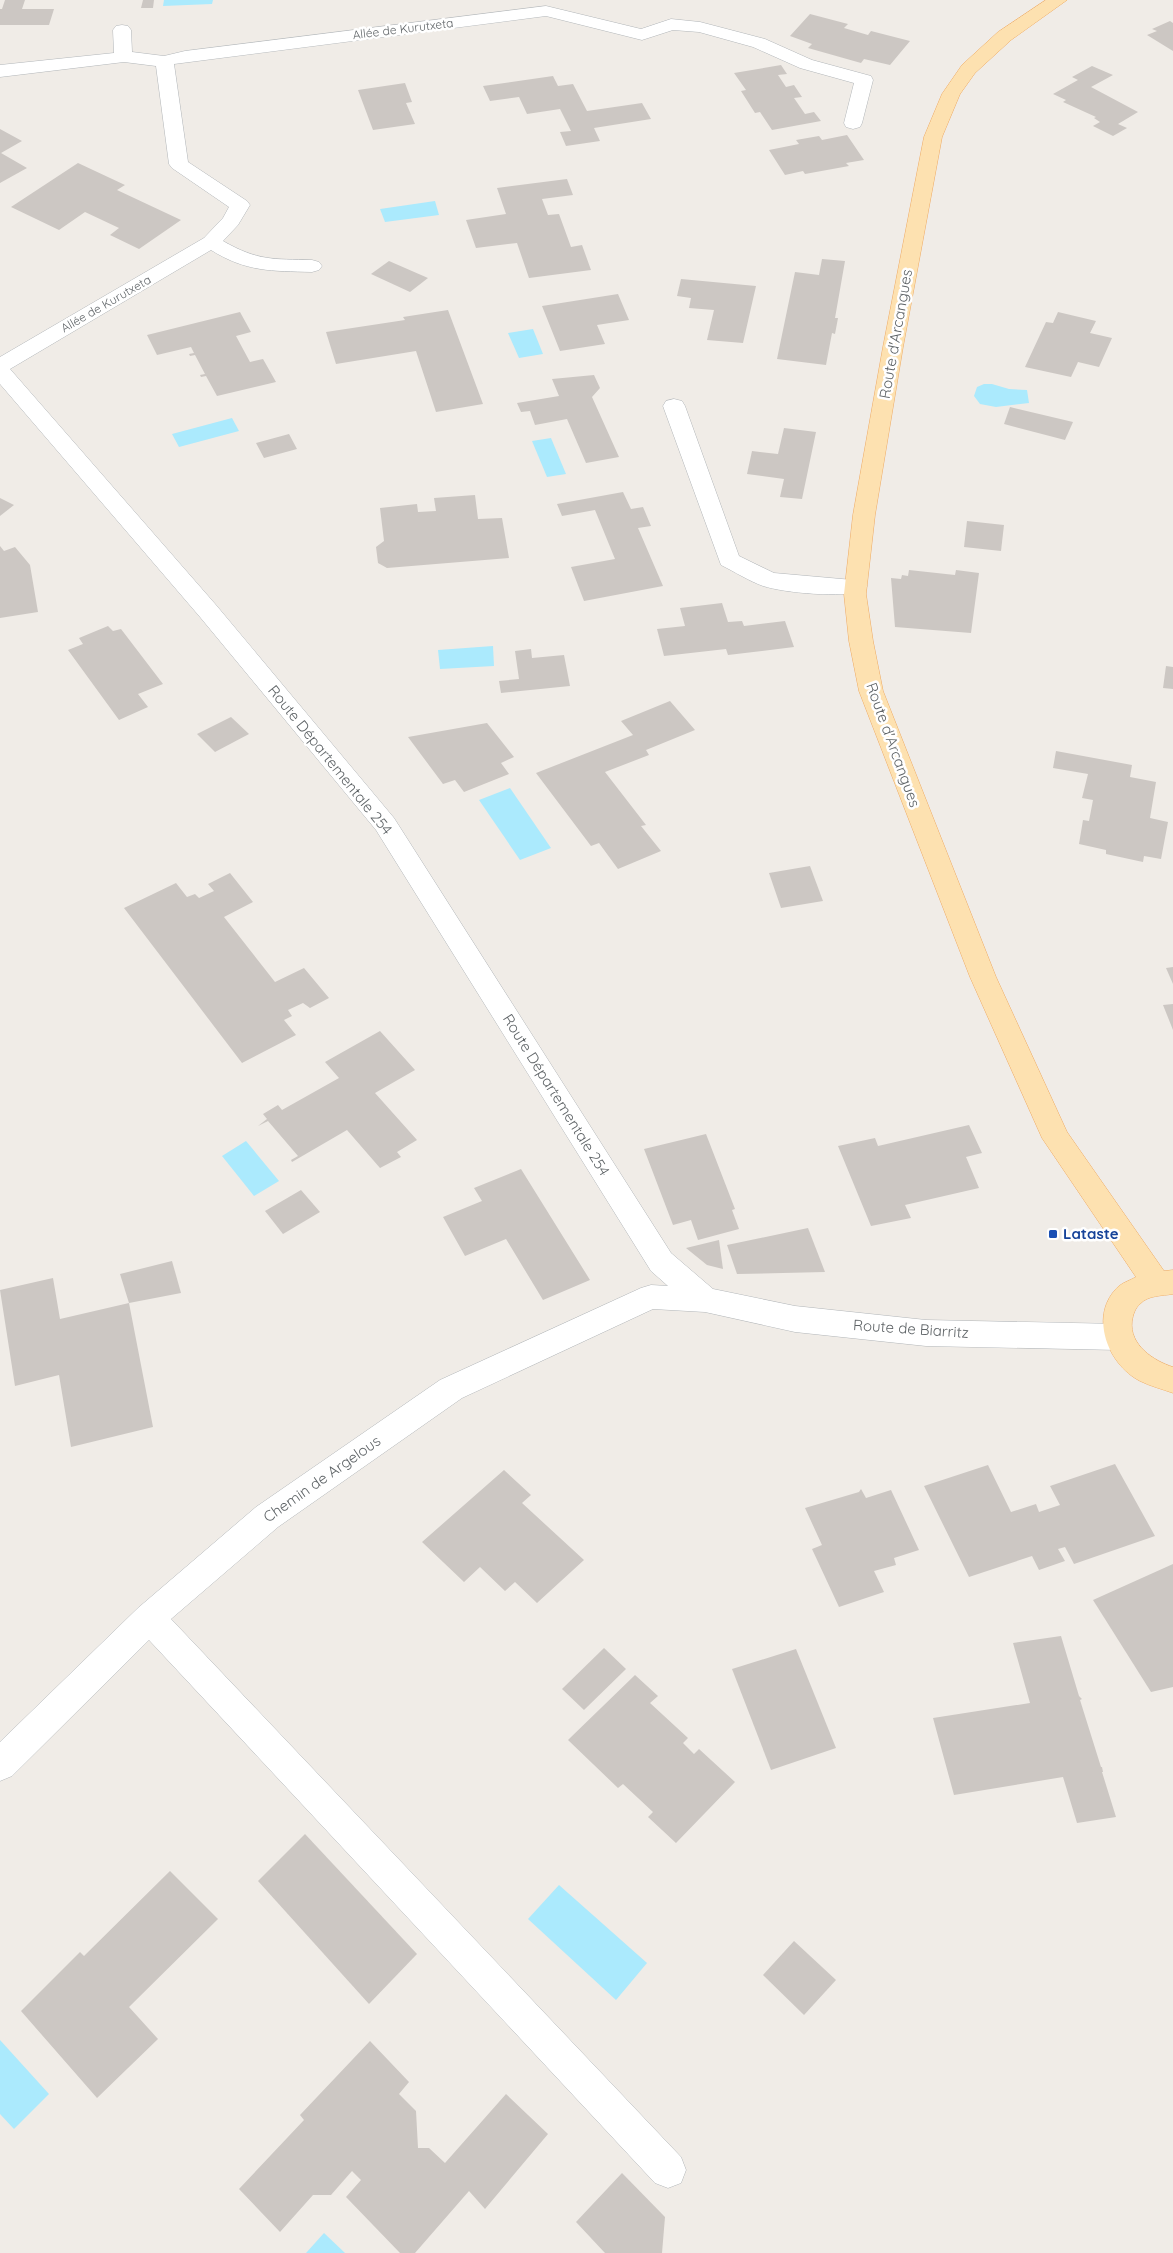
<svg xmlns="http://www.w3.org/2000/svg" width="1173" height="2253" viewBox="0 0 1173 2253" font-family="Quicksand,sans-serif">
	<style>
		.water { fill: #abeafd }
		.building { fill: #ccc7c3 }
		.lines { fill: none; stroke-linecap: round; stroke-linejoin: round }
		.minor-casing { stroke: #b2b6b9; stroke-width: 1 }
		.major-casing { stroke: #eeaa63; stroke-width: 1 }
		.minor { fill: #fff; fill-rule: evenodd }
		.major { fill: #fde1b0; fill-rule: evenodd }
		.transit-dot { fill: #1a4fb4; stroke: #fff; stroke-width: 2 }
		.labels { text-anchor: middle; stroke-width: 5; stroke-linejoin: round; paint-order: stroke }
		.far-street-label { font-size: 12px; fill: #5f6467; stroke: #fff }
		.street-label { font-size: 15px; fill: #5f6467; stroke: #fff }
		.transit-label { font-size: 15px; font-weight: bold; fill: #164399; stroke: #fff; text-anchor: start }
	</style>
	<rect width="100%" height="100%" fill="#f0ece7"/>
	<!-- water -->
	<g class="water">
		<polygon points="164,0 213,0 212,4 163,6"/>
		<polygon points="435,201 439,215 385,222 380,209"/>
		<polygon points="533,329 543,354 519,358 508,333"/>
		<polygon points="984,384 992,384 1009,389 1027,390 1029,403 996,407 980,404 974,396 977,387"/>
		<polygon points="232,418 239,431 179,447 172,434"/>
		<polygon points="551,438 566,474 547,477 532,441"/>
		<polygon points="493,646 494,666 440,669 438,650"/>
		<polygon points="510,788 551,848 520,860 479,800"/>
		<polygon points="246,1141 279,1181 254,1196 222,1156"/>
		<polygon points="559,1885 647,1963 616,2000 528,1919"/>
		<polygon points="0,2040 49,2094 14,2129 0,2114"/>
		<polygon points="324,2233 345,2253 306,2253"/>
	</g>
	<!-- building -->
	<g class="building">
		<polygon points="5,0 25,0 22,9 54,9 49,25 0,25 0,9 2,9"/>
		<polygon points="143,0 154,0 153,8 141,8"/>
		<polygon points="810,14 848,24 844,28 868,35 871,31 910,41 890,65 864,59 861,63 808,48 812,44 790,36"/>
		<polygon points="1170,21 1173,23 1173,51 1147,35 1157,31 1152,29"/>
		<polygon points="781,65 787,74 778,75 786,87 794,85 802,97 794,98 805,114 814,112 821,121 772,130 760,112 755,113 741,91 746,90 734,73"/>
		<polygon points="1092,66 1113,75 1091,87 1138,112 1118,124 1127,128 1113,136 1093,126 1100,122 1094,118 1096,117 1063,102 1066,100 1053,94 1078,80 1072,77"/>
		<polygon points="553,76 558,86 573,84 587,111 642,103 651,119 594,128 600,141 566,146 560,132 571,131 560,109 527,114 519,97 490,101 483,86"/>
		<polygon points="405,83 412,102 406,103 415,124 373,130 358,90"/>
		<polygon points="0,129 22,141 1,153 27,168 0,183"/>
		<polygon points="847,135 864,160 846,163 849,166 805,174 803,171 785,175 769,150 799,144 796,140 819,136 822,140"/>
		<polygon points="78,163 125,185 117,190 181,220 139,249 110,235 119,228 85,212 59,230 11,207"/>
		<polygon points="567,179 573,195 542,199 548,215 559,214 571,247 582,245 591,270 529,278 517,243 476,248 466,220 506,214 497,188"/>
		<polygon points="822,259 845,261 835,318 838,318 835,334 832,333 826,365 777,359 795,272 819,275"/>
		<polygon points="389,261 428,278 410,292 371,274"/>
		<polygon points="681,279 756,286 743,343 707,340 714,310 689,308 691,298 677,296"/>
		<polygon points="618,294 629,320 597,325 605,344 560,351 542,306"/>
		<polygon points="448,310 483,404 436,412 416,351 336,364 326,332 405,320 403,317"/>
		<polygon points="240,312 251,332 236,336 250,362 263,359 276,382 217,396 206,376 201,377 200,375 205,374 195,355 190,356 189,354 194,353 191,347 157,355 147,335"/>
		<polygon points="1058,312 1096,321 1090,333 1112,338 1099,367 1078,362 1071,377 1025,367 1046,322 1053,323"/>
		<polygon points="594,375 600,388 592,397 619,457 586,463 567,419 535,425 530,411 521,412 517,403 559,396 552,379"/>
		<polygon points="1010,407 1073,422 1065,440 1004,424"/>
		<polygon points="784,428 816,432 802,499 780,497 784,479 747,474 752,451 778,454"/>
		<polygon points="289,434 297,449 264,458 256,443"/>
		<polygon points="623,492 631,509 643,507 651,526 638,528 663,586 584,601 571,567 615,559 595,510 562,516 557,504"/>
		<polygon points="475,495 478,519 502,518 509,558 387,568 378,563 376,547 384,541 380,508 417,504 418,512 436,511 434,498"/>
		<polygon points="0,498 14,505 0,516"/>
		<polygon points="967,521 1004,525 1001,551 964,547"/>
		<polygon points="0,546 4,551 15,547 30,565 38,612 0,618"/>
		<polygon points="909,570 955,575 956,570 979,573 971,633 895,627 891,578 901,579 902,575 908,576"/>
		<polygon points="722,603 728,622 742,621 744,626 785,621 794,647 728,655 726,649 664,656 657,629 685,626 680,608"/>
		<polygon points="108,626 113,631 121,629 163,684 138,694 148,707 119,720 68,650 83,644 79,638"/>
		<polygon points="531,649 532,658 564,655 570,686 501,693 499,681 519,679 515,651"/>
		<polygon points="1166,666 1173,667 1173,689 1163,688"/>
		<polygon points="670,701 695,730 646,750 649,755 605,772 646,825 641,826 661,851 618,869 599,843 591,846 536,773 633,735 621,721"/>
		<polygon points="231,717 249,734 215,752 197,734"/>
		<polygon points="487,723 514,757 501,763 509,774 464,792 455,780 443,784 408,737"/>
		<polygon points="1056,751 1132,765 1130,777 1156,782 1150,818 1168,822 1161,859 1144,856 1143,862 1106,854 1106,850 1079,844 1083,820 1089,821 1093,800 1082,798 1088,774 1053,768"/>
		<polygon points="810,866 823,901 781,908 769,873"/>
		<polygon points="230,873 253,902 224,917 275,982 304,968 329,998 310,1008 303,1003 288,1010 292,1016 284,1020 296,1035 242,1063 124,908 176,883 187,897 195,894 199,898 214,891 208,884"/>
		<polygon points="1173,967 1173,984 1166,968"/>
		<polygon points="1173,1004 1173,1030 1163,1005"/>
		<polygon points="380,1031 415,1070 375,1093 417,1140 397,1152 401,1157 380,1168 347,1130 292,1162 291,1160 298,1156 268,1121 258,1126 267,1119 263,1114 278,1105 282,1110 339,1078 325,1062"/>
		<polygon points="969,1125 982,1153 966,1157 979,1188 905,1205 911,1218 871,1226 838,1146 875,1138 878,1146"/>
		<polygon points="706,1134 735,1209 732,1210 739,1229 698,1240 691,1220 673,1225 644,1149"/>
		<polygon points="521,1169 590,1280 543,1300 506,1239 465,1256 443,1217 482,1201 474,1188"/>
		<polygon points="301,1190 320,1212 283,1234 265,1211"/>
		<polygon points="808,1228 825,1272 737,1274 727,1245"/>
		<polygon points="719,1240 723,1269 707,1265 686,1248"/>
		<polygon points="172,1261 181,1293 129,1303 120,1274"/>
		<polygon points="53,1278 60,1319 129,1303 153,1427 71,1447 59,1375 15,1386 0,1290"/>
		<polygon points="1115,1464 1155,1536 1074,1564 1065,1547 1058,1549 1065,1561 1039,1570 1032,1556 969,1577 924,1486 988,1465 1011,1512 1036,1504 1039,1512 1060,1505 1050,1486"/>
		<polygon points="504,1470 531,1495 522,1503 584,1560 537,1603 515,1582 505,1591 480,1567 464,1582 422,1542"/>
		<polygon points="861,1489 866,1498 891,1490 919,1550 894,1558 896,1565 874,1571 884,1592 839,1607 812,1549 822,1545 805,1508 859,1492"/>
		<polygon points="1173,1564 1173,1687 1151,1692 1093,1600"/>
		<polygon points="1061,1636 1079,1696 1082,1699 1080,1700 1101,1767 1102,1767 1103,1772 1102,1772 1116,1817 1077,1823 1063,1777 954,1795 933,1718 1030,1703 1013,1643"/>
		<polygon points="604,1648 626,1669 584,1710 562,1689"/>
		<polygon points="796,1649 836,1748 771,1770 732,1669"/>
		<polygon points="635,1675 658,1696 650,1703 688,1738 683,1743 694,1754 699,1749 735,1782 676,1843 648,1817 653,1812 623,1784 618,1788 568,1740"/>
		<polygon points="305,1834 417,1954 369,2004 258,1881"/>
		<polygon points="170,1871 218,1919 129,2007 158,2039 97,2098 21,2011 80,1952 84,1956"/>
		<polygon points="794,1941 836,1980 804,2015 763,1975"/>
		<polygon points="370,2041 409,2082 399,2094 416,2111 418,2148 429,2148 445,2163 506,2094 548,2134 485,2209 469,2191 415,2253 400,2253 346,2197 361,2180 352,2171 331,2195 313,2195 280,2232 239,2189 304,2120 300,2115"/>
		<polygon points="622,2173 665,2217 662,2253 605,2253 576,2222"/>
	</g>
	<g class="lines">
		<defs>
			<g id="minor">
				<path d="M 546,6 L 641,29 L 671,19 L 700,22 L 765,39 L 812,60 L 871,76 L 873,80 L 862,123 L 860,127 L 853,129 L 846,127 L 844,123 L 854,83 L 800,68 L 753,47 L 699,32 L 673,30 L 642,40 L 546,16 L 174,64 L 188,162 L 247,201 L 250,205 L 238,225 L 223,241 C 258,261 273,259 312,260 L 319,262 L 322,266 L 319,270 L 312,272 C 272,271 246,272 211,250 L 10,369 L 216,605 L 394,818 L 671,1253 L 713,1289 L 795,1306 L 926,1320 L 1119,1324 L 1129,1328 L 1134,1337 L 1129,1346 L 1119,1350 L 926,1346 L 795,1332 L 705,1312 L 653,1309 L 462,1398 L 278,1527 L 171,1619 L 681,2157 L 686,2170 L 681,2183 L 668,2188 L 655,2183 L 149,1640 L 12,1776 L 0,1781 L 0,1742 L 138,1608 L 256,1507 L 440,1380 L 641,1288 L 651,1285 L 668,1286 L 651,1271 L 376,830 L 200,617 L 0,384 L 0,357 L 204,238 L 223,218 L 229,207 L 172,168 L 169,164 L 156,66 L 124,62 L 0,77 L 0,65 L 114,53 L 113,30 L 116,26 L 122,25 L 128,26 L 131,30 L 132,52 L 164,56 L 185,51 Z"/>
				<path d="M 674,399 L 682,401 L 685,406 L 739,556 L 774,573 L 864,581 L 867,586 L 864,591 C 842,598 785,593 763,586 C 749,581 735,572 721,565 L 663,406 L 666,401 Z"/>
			</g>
			<path id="major" d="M 1046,0 L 1067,0 L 1011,40 L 975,73 L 960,94 L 942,137 L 903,347 L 875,515 L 866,594 L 873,641 L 883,691 L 996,977 L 1067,1132 L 1164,1271 L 1173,1270 L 1173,1294 C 1162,1296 1148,1295 1140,1304 C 1135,1308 1133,1315 1132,1321 C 1129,1345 1154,1361 1173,1367 L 1173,1393 C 1162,1389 1150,1386 1140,1381 C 1107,1364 1088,1314 1119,1286 C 1124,1282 1131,1280 1136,1277 L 1042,1138 L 970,977 L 859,691 L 849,641 L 844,594 L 853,515 L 883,347 L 924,137 L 942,94 L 962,65 L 998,32 Z"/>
		</defs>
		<!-- minor casing -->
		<use href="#minor" class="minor-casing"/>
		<!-- major casing -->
		<use href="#major" class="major-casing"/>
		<!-- minor -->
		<use href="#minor" class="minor"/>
		<!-- major -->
		<use href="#major" class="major"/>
	</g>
	<!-- markers -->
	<rect class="transit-dot" x="1048" y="1229" width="10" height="10" rx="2.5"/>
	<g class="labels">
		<!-- far-street labels -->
		<g class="far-street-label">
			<text transform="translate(403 29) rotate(-7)" y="4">Allée de Kurutxeta</text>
			<text transform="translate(106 304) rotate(-30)" y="4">Allée de Kurutxeta</text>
		</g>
		<!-- street labels -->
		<g class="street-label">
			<text transform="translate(896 334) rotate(-80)" y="5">Route d'Arcangues</text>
			<text transform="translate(893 745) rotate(70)" y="5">Route d'Arcangues</text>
			<text transform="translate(330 760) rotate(51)" y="5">Route Départementale 254</text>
			<text transform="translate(556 1095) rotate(58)" y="5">Route Départementale 254</text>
			<text transform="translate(911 1329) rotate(4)" y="5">Route de Biarritz</text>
			<text transform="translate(322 1479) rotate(-35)" y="5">Chemin de Argelous</text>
		</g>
		<!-- transit labels -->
		<g class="transit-label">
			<text x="1063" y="1239">Lataste</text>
		</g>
	</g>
</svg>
